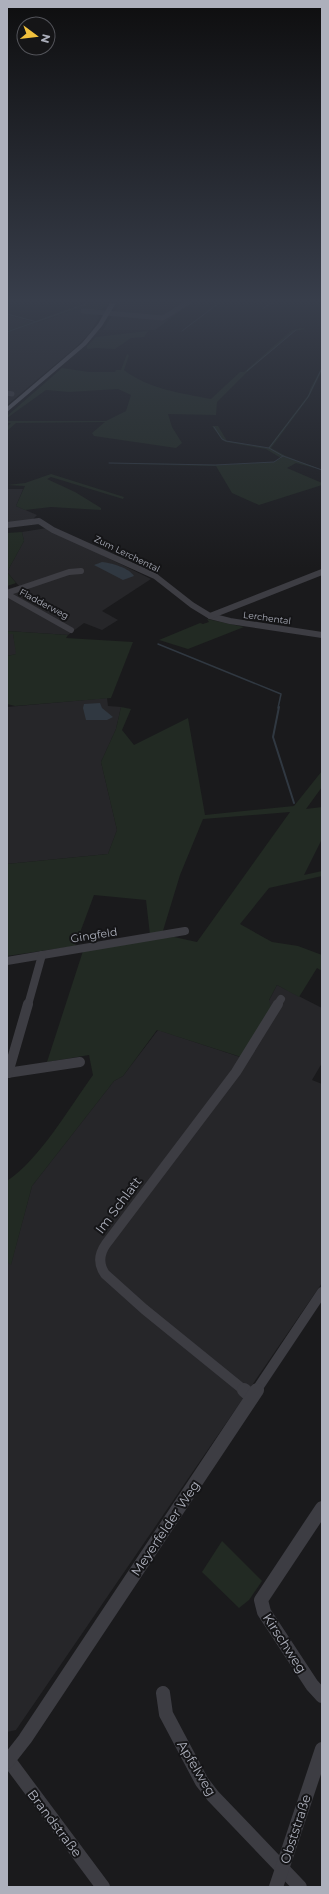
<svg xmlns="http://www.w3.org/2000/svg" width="329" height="1894" viewBox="0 0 329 1894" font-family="Montserrat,sans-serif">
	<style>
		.built { fill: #262629 }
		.green { fill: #222a23 }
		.water { fill: #303841 }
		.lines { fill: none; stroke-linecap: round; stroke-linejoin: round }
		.stream-far2 { stroke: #303841; stroke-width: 1 }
		.stream-far1 { stroke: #303841; stroke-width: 1.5 }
		.stream { stroke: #303841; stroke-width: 2 }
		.minor-far4 { stroke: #3d3d43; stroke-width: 5 }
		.minor-far3 { stroke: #3d3d43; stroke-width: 6 }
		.minor-far2 { stroke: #3d3d43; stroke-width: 8 }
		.minor-far1 { stroke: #3d3d43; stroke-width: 10 }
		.minor { stroke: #3d3d43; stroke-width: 14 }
		.major { fill: #575860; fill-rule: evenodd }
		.labels { text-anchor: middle; stroke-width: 4; stroke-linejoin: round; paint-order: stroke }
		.far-street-label { font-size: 9px; fill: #adb0bc; stroke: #151517 }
		.street-label { font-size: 11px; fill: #adb0bc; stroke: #151517 }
		.near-street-label { font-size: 13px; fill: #adb0bc; stroke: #151517 }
	</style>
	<rect width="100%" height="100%" fill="#1a1a1c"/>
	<!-- built -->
	<g class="built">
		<polygon points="120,303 191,303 155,330 103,330"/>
		<polygon points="77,309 96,311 99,318 89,334 75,348 7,405 7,315 37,323"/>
		<polygon points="7,489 23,489 16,506 37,515 31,521 7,523"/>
		<polygon points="47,528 151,579 102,611 118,620 102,630 84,623 68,635 7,631 7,589 19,586 7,572 24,541 22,532"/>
		<polygon points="7,634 13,634 17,654 7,656"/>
		<polygon points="107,698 108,706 121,707 116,729 101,762 117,830 108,854 7,864 7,707"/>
		<polygon points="277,985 322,1008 322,1063 312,1080 322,1084 322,1283 16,1730 7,1732 7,1262 11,1264 32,1186 114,1081 123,1076 158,1030 240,1057"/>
	</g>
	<!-- green -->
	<g class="green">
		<polygon points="85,303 110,303 100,310 77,309 7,333 7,331 27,322 32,322"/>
		<path d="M 302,328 L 306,329 L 295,331 L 246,373 L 217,402 L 216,415 L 168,414 L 172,427 L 182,443 L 176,448 L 94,436 L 92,433 L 105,422 L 16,423 L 7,431 L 7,427 L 11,423 L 7,423 L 7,421 L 106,421 L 126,411 L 131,395 L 118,389 L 69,392 L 46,390 L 7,418 L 7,416 L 62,368 L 89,372 L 115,372 L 116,370 L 121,370 L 127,354 L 129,355 L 124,370 C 149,389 180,393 211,399 L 240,372 L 244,372 L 292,330 Z"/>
		<polygon points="148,331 144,337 131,338 115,349 96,348 87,349 87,346 96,337"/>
		<polygon points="322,367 322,371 309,397 271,448 286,456 322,470 296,463 287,468 322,483 322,485 259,505 232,493 216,466 108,464 215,465 274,462 281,458 266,449 226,442 222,440 212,426 218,426 227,441 268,448 309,394 310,389"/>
		<polygon points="51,474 124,497 123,499 51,477 47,479 75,492 101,508 101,510 51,507 25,510 16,506 25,486 7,485 25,483"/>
		<polygon points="22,532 24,541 7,572 16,583 7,586 7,533"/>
		<polygon points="207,619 244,627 188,649 159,640 200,623 203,624 209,622"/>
		<polygon points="7,631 68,635 66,638 133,642 111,698 15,706 7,704 7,656 16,654 13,634 7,634"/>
		<path d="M 121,707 L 131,709 L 122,730 L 134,745 L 188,718 L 205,815 L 294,806 L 322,771 L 322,787 L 306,809 L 322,807 L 322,839 L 304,875 L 322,871 L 322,876 L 269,888 L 240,924 L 272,942 L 298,946 L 322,955 L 322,971 L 317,968 L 299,997 L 277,985 L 269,1000 L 271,1007 L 241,1057 L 157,1030 L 123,1076 L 114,1081 L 32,1186 L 11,1265 L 7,1262 L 7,1181 C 40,1159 69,1108 93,1075 L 89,1055 L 47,1062 L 83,951 L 150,939 L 174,937 L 197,942 L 290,812 L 203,819 L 180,875 L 162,934 L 150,935 L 146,900 L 94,895 L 75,946 L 7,956 L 7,864 L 108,854 L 117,830 L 101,762 L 116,729 Z"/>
		<polygon points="222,1541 262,1581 249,1600 239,1608 202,1572"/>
	</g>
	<!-- water -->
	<g class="water">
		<path d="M 102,562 C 112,563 129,568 134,576 L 123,580 L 94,565 Z"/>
		<polygon points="100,703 102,708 113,717 107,720 86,720 83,708 84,704"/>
	</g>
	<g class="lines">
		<!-- stream-far2 -->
		<g class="stream-far2">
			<polyline points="263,308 272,303"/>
			<polyline points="7,314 37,322"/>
			<polyline points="182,331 219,303"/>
			<polyline points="7,332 89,303"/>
			<polyline points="322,368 308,397 269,448 283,456 322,470"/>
			<polyline points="247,371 296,330"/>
			<polyline points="214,427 222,439 226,441 269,448"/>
			<polyline points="109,463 215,465 274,462 283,456"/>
		</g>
		<!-- stream-far1 -->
		<polyline class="stream-far1" points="158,644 281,694 278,708"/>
		<!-- stream -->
		<polyline class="stream" points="279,707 273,737 294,803"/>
		<!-- minor-far4 -->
		<g class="minor-far4">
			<polyline points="83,311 163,318 187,303"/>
			<polyline points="7,393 12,394"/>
		</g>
		<!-- minor-far3 -->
		<g class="minor-far3">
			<polyline points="7,525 39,521 53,530 155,576 192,605 210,616 230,621 322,635"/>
			<polyline points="7,593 69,572 81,571"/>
			<polyline points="7,594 71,630"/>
			<polyline points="210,616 322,572"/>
		</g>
		<!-- minor-far2 -->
		<g class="minor-far2">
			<polyline points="7,961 185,931"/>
			<polyline points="28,1005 42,955"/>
			<polyline points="277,1005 281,999"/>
		</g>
		<!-- minor-far1 -->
		<g class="minor-far1">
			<polyline points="7,1073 80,1062"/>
			<polyline points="8,1073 28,1004"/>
			<path d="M 245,1391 L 144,1309 L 105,1274 C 98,1264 99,1254 106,1244 L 236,1072 L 278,1004"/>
			<polyline points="256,1391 322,1292"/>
		</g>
		<!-- minor -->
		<g class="minor">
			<polyline points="244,1390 252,1397"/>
			<polyline points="322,1508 261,1600 264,1612 312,1685 322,1696"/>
			<polyline points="163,1693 166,1714 202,1782 213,1796 300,1887"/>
			<polyline points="7,1758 103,1887"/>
			<polyline points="7,1762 25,1739 257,1390"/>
			<polyline points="276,1887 322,1749"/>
		</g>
		<!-- major -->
		<polygon class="major" points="110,303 116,303 102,326 86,345 7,412 7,407 82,343 98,324"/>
	</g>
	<!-- sky -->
	<linearGradient id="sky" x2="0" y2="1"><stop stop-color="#0e0e0f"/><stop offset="0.53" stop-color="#383e4b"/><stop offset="1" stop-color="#383e4b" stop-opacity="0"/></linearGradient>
	<rect width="329" height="568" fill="url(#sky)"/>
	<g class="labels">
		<!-- far-street labels -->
		<g class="far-street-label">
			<text transform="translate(127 554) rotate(26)" y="3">Zum Lerchental</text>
			<text transform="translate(44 604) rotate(28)" y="3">Fladderweg</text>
			<text transform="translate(267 618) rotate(8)" y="3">Lerchental</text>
		</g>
		<!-- street labels -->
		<g class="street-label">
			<text transform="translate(94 935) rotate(-9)" y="4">Gingfeld</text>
		</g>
		<!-- near-street labels -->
		<g class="near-street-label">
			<text transform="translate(118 1205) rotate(-53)" y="5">Im Schlatt</text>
			<text transform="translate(165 1528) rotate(-56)" y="5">Meyerfelder Weg</text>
			<text transform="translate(285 1643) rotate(57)" y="5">Kirschweg</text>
			<text transform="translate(197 1768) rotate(59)" y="5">Apfelweg</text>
			<text transform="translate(55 1823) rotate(53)" y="5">Brandstraße</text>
			<text transform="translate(295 1829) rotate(-72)" y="5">Obststraße</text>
		</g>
	</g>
	<!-- border -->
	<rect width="329" height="1894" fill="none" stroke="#adb0bc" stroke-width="16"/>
	<!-- north arrow -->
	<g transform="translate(36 36) rotate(105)"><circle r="19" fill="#151517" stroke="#525359"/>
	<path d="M0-3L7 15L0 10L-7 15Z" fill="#f1c13d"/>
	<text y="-6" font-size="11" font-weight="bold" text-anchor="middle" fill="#adb0bc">N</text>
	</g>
</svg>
